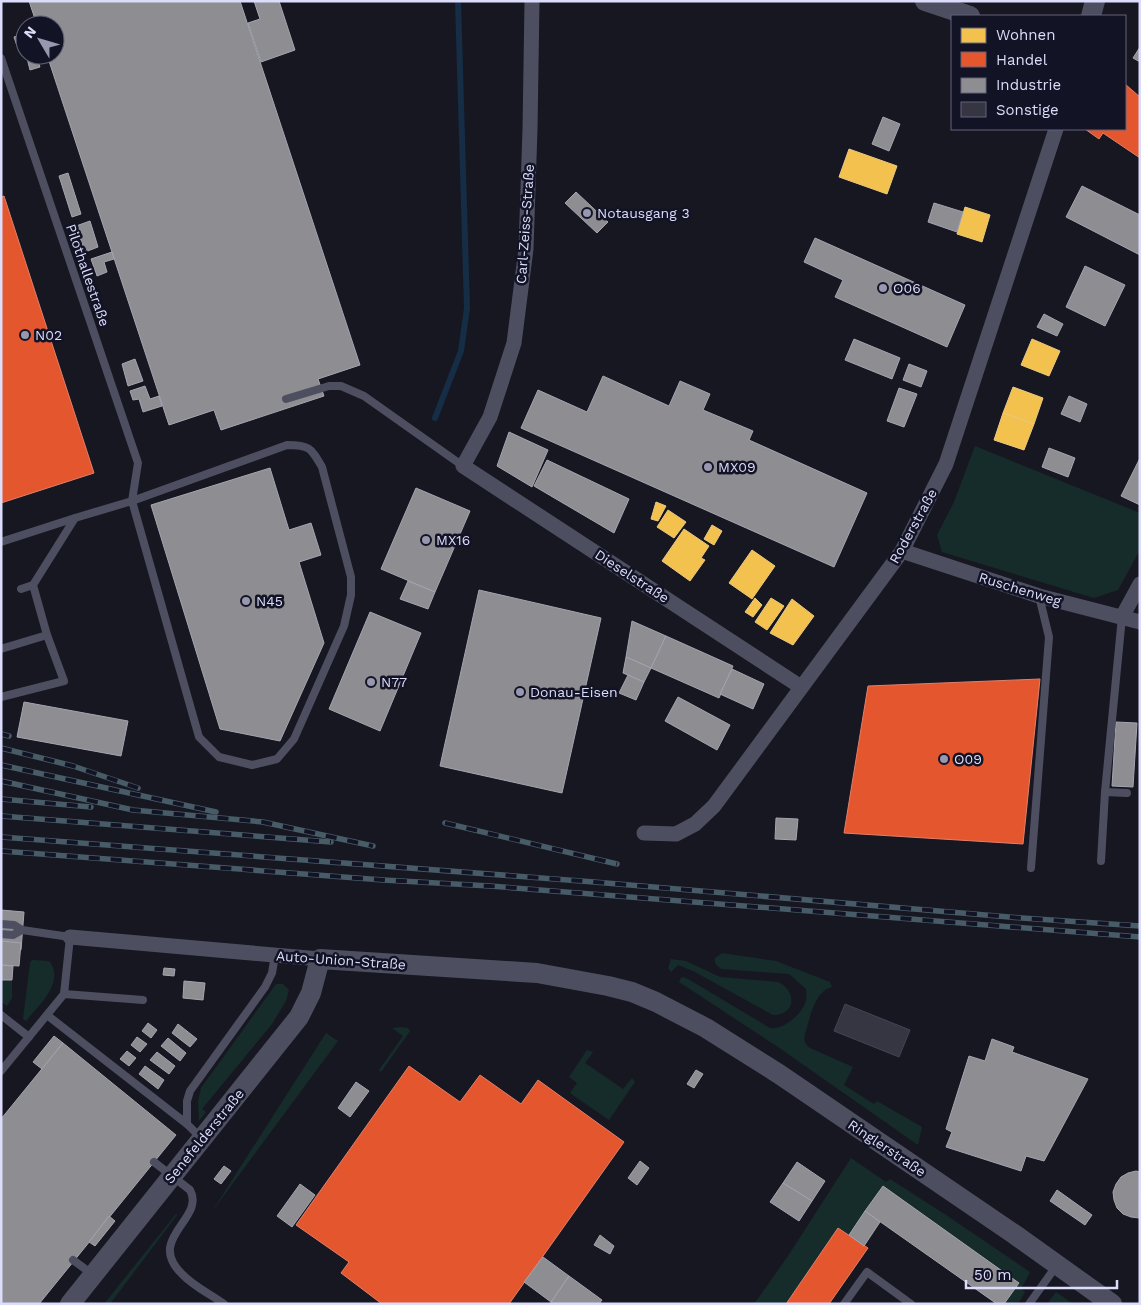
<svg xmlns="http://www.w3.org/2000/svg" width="1141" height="1305" viewBox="0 0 1141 1305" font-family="'Work Sans',sans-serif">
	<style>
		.green { fill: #162c2a }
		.homes { fill: #f2c14e; stroke: #ebc982 }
		.shops { fill: #e4572e; stroke: #e27f6c }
		.industry { fill: #8d8d92; stroke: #a5a5b2 }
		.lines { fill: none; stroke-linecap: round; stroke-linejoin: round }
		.stream { stroke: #152d45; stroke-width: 6 }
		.building { fill: #363643; stroke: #434354 }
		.service { stroke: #4d4f61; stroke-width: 8 }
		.minor { stroke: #4d4f61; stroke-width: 15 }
		.tertiary { stroke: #4d4f61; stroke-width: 20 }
		.rail-casing { stroke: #475c66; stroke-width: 5.5 }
		.rail { stroke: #131326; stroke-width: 4; stroke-dasharray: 11; stroke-linecap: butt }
		.poi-dot { fill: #9797af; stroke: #131326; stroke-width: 2 }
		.labels { text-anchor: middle; stroke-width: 5; stroke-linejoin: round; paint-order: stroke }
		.poi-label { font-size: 14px; fill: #dcdcfb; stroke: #131326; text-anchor: start }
		.street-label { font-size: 14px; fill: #dcdcfb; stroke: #131326 }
	</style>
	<rect width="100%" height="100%" fill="#171722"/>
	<!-- green -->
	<g class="green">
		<polygon points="975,446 1140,513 1140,550 1118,590 1094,598 942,552 937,535 954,502"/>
		<path d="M 722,953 L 776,961 L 830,982 L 832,987 C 814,991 810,1019 805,1034 C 803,1041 805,1044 810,1048 L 853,1067 L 844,1085 L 874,1104 L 877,1101 L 922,1127 L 918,1145 L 778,1047 L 679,982 L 681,978 L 683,977 L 688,979 L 770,1028 C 784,1030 802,1014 806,1001 C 807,998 806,992 806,989 L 789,974 L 722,969 C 717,966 714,964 715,958 Z"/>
		<path d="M 671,959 L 686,961 L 720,977 L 778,982 C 798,992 795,1015 773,1015 L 693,971 L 678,965 L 671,972 L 668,968 Z"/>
		<path d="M 32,960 L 49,961 C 66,982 38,1006 26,1021 L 23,1019 L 30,963 Z"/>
		<polygon points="1,980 12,980 12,998 7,1006 1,1002"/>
		<polygon points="276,984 283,984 289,990 286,1001 272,1024 202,1109 206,1112 199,1121 198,1102 201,1088"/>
		<polygon points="402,1027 408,1028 410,1031 381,1072 379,1070 403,1036 392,1028"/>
		<polygon points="326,1033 338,1041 211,1213"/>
		<polygon points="587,1050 593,1052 585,1063 623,1089 632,1078 635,1082 609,1120 570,1093 577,1083 569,1077"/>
		<polygon points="851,1158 886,1182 890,1179 946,1215 1030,1272 1021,1289 1025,1292 1018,1304 1004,1304 1019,1283 883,1186 849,1235 838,1228 786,1304 754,1304 788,1256"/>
		<polygon points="176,1214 177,1215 110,1304 104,1304"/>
		<polygon points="1056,1292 1073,1304 1047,1304"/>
	</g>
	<!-- homes -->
	<g class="homes">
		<polygon points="849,149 897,166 887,194 839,177"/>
		<polygon points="965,207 990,215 982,242 957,234"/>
		<polygon points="1032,339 1060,351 1049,376 1021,365"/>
		<polygon points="1013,387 1043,398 1034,424 1003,413"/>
		<polygon points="1003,413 1034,424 1024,450 994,440"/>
		<polygon points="656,502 666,506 658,521 651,519"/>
		<polygon points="668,510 686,522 674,538 657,527"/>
		<polygon points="712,525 722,531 714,545 704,539"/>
		<polygon points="684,529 709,546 701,558 705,560 690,581 662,561"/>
		<polygon points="752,550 775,566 752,599 729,583"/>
		<polygon points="755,598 762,605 753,617 745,612"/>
		<polygon points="771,598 784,606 767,630 755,622"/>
		<polygon points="792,599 814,616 793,645 770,633"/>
	</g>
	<!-- shops -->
	<g class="shops">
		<polygon points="1125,84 1140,97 1140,158 1103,133 1099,139 1085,129 1125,129"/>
		<polygon points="4,196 94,473 1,503 1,197"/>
		<polygon points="1040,679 1023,844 844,833 868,686"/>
		<polygon points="409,1066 460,1102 480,1075 521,1104 538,1080 624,1142 509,1304 382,1304 341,1273 349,1262 296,1225"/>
		<polygon points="838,1228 868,1248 829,1304 786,1304"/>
	</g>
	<!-- industry -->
	<g class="industry">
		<polygon points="29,1 240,1 360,365 318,379 324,396 221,430 214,410 169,425 47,55 55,55 55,25 37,25"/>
		<polygon points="254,1 279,1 295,50 261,62 248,23 260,19"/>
		<polygon points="25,33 25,52 23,45 17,46 14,37"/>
		<polygon points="1140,47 1140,62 1133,58"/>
		<polygon points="36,55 40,67 30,70 27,58"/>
		<polygon points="883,117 900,124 889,151 872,144"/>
		<polygon points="68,173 81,214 72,217 59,176"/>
		<polygon points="1082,186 1140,215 1140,255 1066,217"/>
		<polygon points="576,192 608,222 597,233 565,203"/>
		<polygon points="934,203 963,212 957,232 928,222"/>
		<polygon points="90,221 98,247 85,252 76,226"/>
		<polygon points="815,238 965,305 947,347 835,297 843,280 804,262"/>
		<polygon points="112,252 114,259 104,262 107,272 97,276 91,259"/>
		<polygon points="1085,266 1125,285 1105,326 1066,307"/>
		<polygon points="1044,314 1063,324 1057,336 1037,327"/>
		<polygon points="854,339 900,358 892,379 845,360"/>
		<polygon points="135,359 143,381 128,386 122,364"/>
		<polygon points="909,364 927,371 921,387 903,380"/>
		<polygon points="603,376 669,406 680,381 710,394 703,410 753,431 749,440 867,493 834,567 521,428 538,390 587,412"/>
		<polygon points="145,386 150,399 159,396 162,406 143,412 139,399 133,400 130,391"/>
		<polygon points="899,388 917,394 904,427 887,421"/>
		<polygon points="1069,396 1087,404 1080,422 1061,414"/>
		<polygon points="509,432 548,450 532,487 497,466"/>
		<polygon points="1049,448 1075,458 1068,477 1042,467"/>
		<polygon points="1140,458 1140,505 1121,496"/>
		<polygon points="547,460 629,499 614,533 534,486"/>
		<polygon points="270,468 289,530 311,523 321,555 299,562 324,643 280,741 220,729 151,505"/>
		<polygon points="416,488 470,511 435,592 381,569"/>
		<polygon points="408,581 435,592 428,609 400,599"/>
		<polygon points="479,590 601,618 562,793 440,766"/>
		<polygon points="370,612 421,633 380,731 329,709"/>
		<polygon points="632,621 666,636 651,668 626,657"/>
		<polygon points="666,636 733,666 719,698 651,668"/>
		<polygon points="626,657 651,668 644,682 623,673"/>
		<polygon points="732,669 764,684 753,709 720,694"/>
		<polygon points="628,675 644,682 636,700 619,693"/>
		<polygon points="678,697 730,725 717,750 665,721"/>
		<polygon points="24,702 128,721 121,756 17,737"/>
		<polygon points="1116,722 1137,723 1133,787 1112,786"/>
		<polygon points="776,818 798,819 796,840 775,839"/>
		<polygon points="1,910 24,912 21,950 1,949"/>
		<polygon points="1,941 21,943 19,966 1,965"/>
		<polygon points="1,965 13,966 12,980 1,980"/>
		<polygon points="164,968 175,969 174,976 163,975"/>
		<polygon points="184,981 205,983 203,1000 183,998"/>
		<polygon points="148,1023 157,1030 151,1038 142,1031"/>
		<polygon points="178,1024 197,1039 190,1047 172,1033"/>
		<polygon points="54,1036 63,1043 42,1069 33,1062"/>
		<polygon points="137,1037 147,1044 140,1052 131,1045"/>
		<polygon points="168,1038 186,1053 180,1061 161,1046"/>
		<polygon points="992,1039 1014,1047 1012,1052 1088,1079 1044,1161 1026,1156 1021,1171 946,1147 952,1132 946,1129 969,1056 985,1061"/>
		<polygon points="63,1043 176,1135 39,1304 1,1304 1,1119"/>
		<polygon points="127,1051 136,1058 129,1066 120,1059"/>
		<polygon points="157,1052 175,1066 169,1074 150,1060"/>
		<polygon points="145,1066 164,1080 158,1089 139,1074"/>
		<polygon points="696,1070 703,1074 694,1088 687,1084"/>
		<polygon points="356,1082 369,1091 350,1117 338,1108"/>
		<polygon points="640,1161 649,1168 637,1185 628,1178"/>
		<polygon points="797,1162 825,1181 812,1201 783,1183"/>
		<polygon points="224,1166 231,1171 221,1184 214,1179"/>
		<polygon points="1136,1171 1140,1172 1139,1218 1131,1217 1123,1214 1117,1208 1114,1200 1113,1192 1116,1184 1121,1177 1128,1173"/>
		<polygon points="783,1183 812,1201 799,1221 770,1202"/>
		<polygon points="300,1184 315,1195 292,1227 277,1216"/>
		<polygon points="883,1186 1019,1283 1004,1304 997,1304 865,1211"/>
		<polygon points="1057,1190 1092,1215 1085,1225 1050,1201"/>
		<polygon points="865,1211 880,1222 864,1246 849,1235"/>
		<polygon points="109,1216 115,1221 95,1246 89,1242"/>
		<polygon points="600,1235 614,1246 610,1254 594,1245"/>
		<polygon points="543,1257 569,1276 551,1302 524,1282"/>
		<polygon points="569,1276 602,1300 599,1304 550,1304"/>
	</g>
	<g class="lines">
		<!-- stream -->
		<polyline class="stream" points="435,418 461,351 467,308 458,1"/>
	</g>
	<!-- building -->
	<polygon class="building" points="845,1004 910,1030 899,1057 834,1031"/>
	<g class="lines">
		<!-- service -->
		<g class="service">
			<path d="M 1,58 L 138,463 L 132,501 L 199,737 L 219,757 L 252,765 L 277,759 L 294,739 L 344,626 L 351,595 L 351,577 L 322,467 C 311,448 310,445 287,445 L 132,501 L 75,518 L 33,585 L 47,635 L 1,649"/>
			<polyline points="286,399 329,386 341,386 364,396 463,466"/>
			<polyline points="1,542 75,518"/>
			<polyline points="21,589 33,585"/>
			<polyline points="1,697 64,681 47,635"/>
			<polyline points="1105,792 1127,793"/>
			<polyline points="1101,861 1105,792 1122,617"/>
			<polyline points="1031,868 1049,637 1039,596"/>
			<polyline points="1,924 14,925 22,930 70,937 64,994 1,1071"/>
			<polyline points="1,934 13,935 22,930"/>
			<polyline points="64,994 143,1000"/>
			<polyline points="1,1015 29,1037"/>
			<polyline points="47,1015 187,1124"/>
			<polyline points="201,1138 187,1124 187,1101 190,1091 265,987 272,973 275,955"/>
			<path d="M 154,1162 L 190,1190 C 206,1219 145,1238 182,1274 C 193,1286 210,1294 224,1304"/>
			<polyline points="73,1260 92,1274"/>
			<polyline points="844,1304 867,1272 911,1304"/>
			<polyline points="1029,1304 1057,1265"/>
		</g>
		<!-- minor -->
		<g class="minor">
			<polyline points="532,1 530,129 526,249 514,343 490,417 463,466 801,687"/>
			<polyline points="902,551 1039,596 1140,622"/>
			<polyline points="1122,617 1140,584"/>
			<polyline points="644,833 676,834 695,824 714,806 902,551 946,464 1056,129"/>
			<polyline points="70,937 320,959"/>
		</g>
		<!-- tertiary -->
		<g class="tertiary">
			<polyline points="925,1 970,16"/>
			<polyline points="1091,16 1095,1"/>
			<polyline points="70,1304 299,1017 311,993 320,959 537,973 608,986 632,992 656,1002 706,1028 779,1074 1014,1234 1112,1304"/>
		</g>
		<defs>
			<g id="rail">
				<polyline points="1,734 9,736"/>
				<polyline points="1,748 73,766 138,788"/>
				<polyline points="1,765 216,812"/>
				<polyline points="1,781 133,810 263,822 373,846"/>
				<polyline points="1,799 91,807"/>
				<polyline points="1,816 331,842"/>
				<polyline points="445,823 617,864"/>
				<polyline points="1,837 594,882 1022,918 1140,926"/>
				<polyline points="1,851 383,880 490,886 1140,937"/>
			</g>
		</defs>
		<!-- rail casing -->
		<use href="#rail" class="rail-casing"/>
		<!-- rail -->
		<use href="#rail" class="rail"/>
	</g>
	<!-- markers -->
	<g class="poi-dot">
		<circle cx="587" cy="213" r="5"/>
		<circle cx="883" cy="288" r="5"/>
		<circle cx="25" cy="335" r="5"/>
		<circle cx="708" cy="467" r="5"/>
		<circle cx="426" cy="540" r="5"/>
		<circle cx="246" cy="601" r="5"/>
		<circle cx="371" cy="682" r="5"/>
		<circle cx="520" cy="692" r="5"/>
		<circle cx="944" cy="759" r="5"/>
	</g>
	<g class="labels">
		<!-- poi labels -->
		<g class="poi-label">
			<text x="597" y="218">Notausgang 3</text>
			<text x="893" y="293">O06</text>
			<text x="35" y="340">N02</text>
			<text x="718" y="472">MX09</text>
			<text x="436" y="545">MX16</text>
			<text x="256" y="606">N45</text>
			<text x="381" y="687">N77</text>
			<text x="530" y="697">Donau-Eisen</text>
			<text x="954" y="764">O09</text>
		</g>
		<!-- street labels -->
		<g class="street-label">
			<text transform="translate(525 224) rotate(-86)" y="5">Carl-Zeiss-Straße</text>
			<text transform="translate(88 275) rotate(71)" y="5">Pilothallestraße</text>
			<text transform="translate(913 526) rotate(-61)" y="5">Roderstraße</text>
			<text transform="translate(632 576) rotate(33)" y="5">Dieselstraße</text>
			<text transform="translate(1020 589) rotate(17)" y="5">Ruschenweg</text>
			<text transform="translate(341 960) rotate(4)" y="5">Auto-Union-Straße</text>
			<text transform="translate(204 1136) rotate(-51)" y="5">Senefelderstraße</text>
			<text transform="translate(887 1148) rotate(34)" y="5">Ringlerstraße</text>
		</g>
	</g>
	<!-- border -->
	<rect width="1141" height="1305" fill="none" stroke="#dcdcfb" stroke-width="5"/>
	<!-- legend -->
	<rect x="951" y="15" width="175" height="115" fill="#131326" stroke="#63637b"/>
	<rect x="961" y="28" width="25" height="15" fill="#f2c14e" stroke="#63637b"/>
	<text x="996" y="40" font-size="15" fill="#dcdcfb">Wohnen</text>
	<rect x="961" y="52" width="25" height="15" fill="#e4572e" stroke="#63637b"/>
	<text x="996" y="65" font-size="15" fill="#dcdcfb">Handel</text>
	<rect x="961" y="78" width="25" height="15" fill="#8d8d92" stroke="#63637b"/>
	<text x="996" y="90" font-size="15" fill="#dcdcfb">Industrie</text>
	<rect x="961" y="102" width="25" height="15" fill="#363643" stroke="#63637b"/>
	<text x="996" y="115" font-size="15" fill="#dcdcfb">Sonstige</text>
	<!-- north arrow -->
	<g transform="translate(40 40) rotate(308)"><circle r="24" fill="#131326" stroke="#63637b"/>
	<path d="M0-4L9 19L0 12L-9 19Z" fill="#9797af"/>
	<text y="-8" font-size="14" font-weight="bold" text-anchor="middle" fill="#dcdcfb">N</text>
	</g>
	<!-- scale -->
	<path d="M966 1280v8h151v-8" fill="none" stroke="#dcdcfb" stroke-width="2.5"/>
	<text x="974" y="1280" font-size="15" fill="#dcdcfb" stroke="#131326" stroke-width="4" paint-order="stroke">50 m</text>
</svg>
